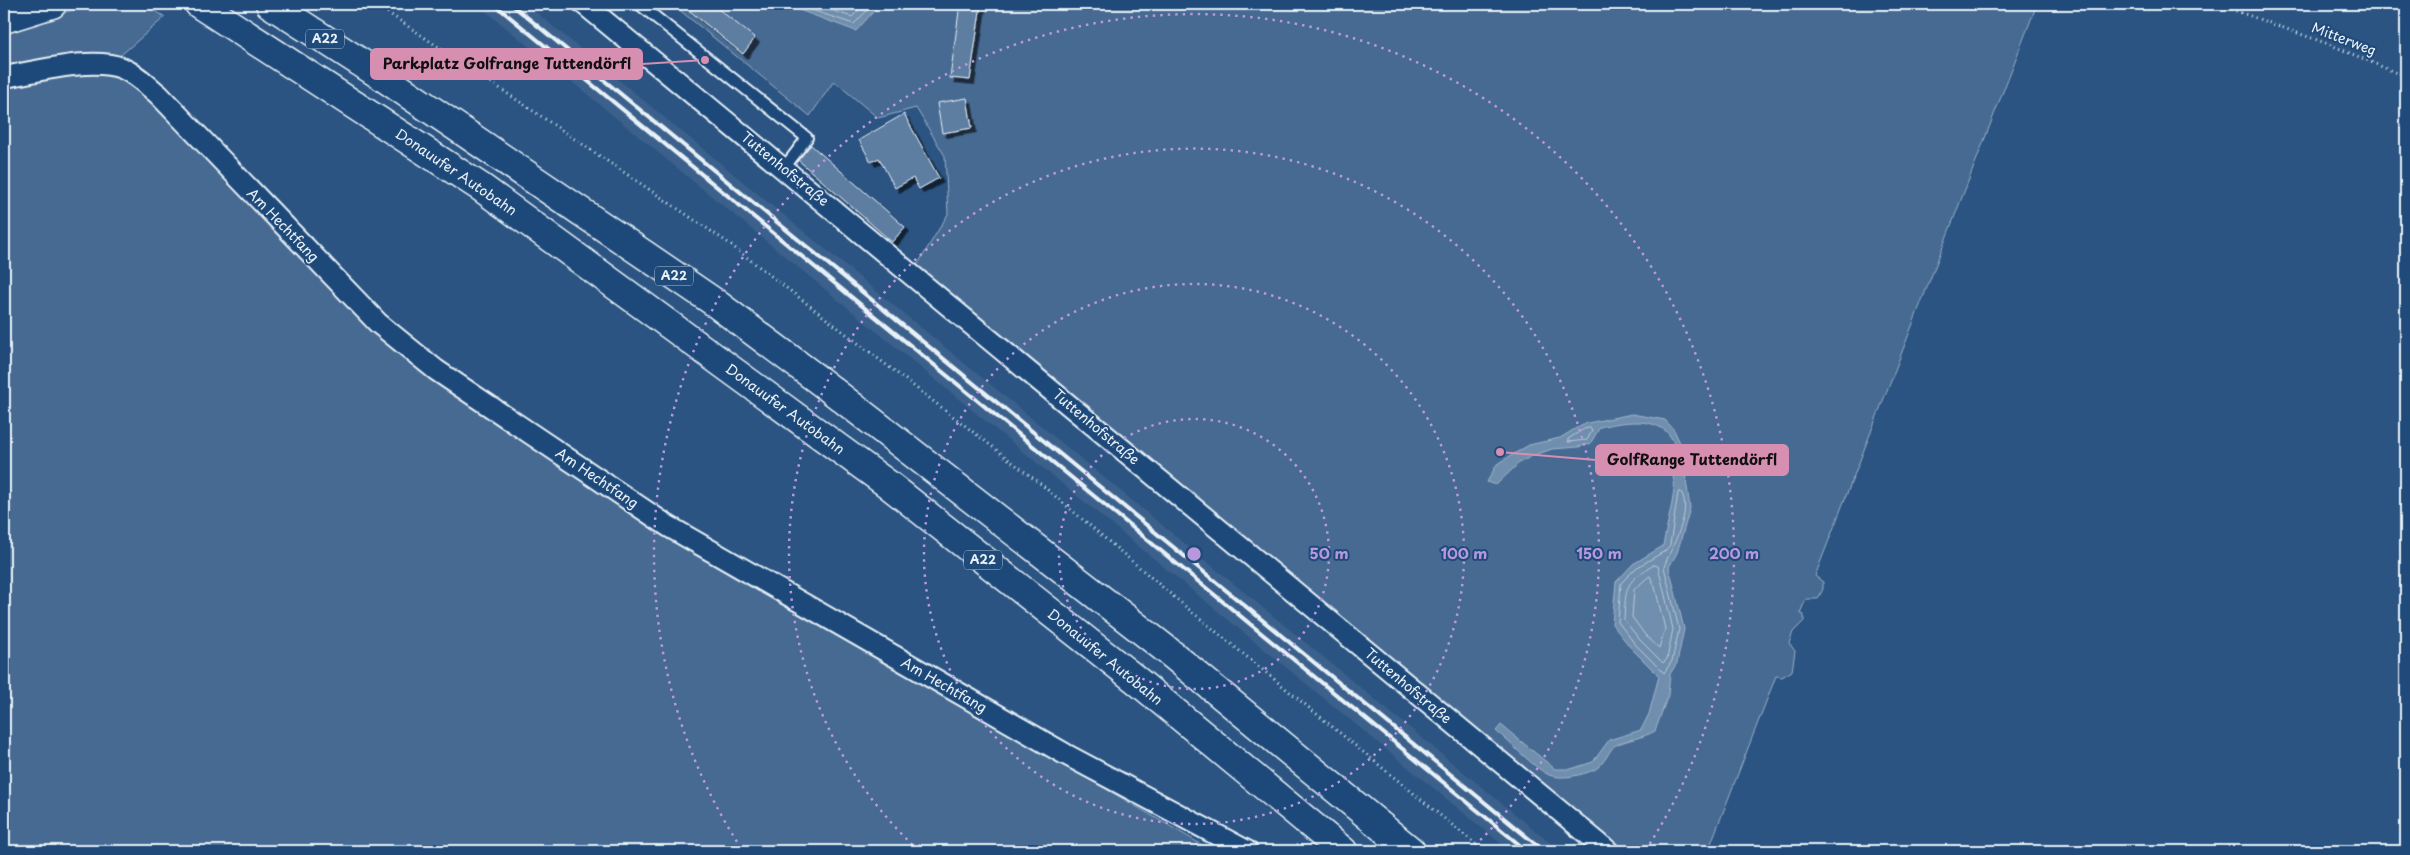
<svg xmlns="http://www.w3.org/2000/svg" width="2410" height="855" viewBox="0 0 2410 855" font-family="'Playpen Sans',sans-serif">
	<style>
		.built { fill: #3a608b }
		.green { fill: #476b93; stroke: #98aec6 }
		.water { fill: #708ead; stroke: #a0b6cb }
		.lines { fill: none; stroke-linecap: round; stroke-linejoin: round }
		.shore { stroke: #b8c9da; stroke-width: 1 }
		.building { fill: #5d7da1; stroke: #e8f1f8; filter: url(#shadow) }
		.lane-casing { stroke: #e8f1f8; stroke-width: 14 }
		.street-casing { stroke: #e8f1f8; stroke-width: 24 }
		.secondary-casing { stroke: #e8f1f8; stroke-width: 31 }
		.highway-casing { stroke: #e8f1f8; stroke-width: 31 }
		.path { stroke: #e8f1f8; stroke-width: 3; stroke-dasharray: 1 4; stroke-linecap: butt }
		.lane { stroke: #1f4a7a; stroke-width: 10 }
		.street { stroke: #1f4a7a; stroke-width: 20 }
		.secondary { stroke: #1f4a7a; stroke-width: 28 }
		.highway { stroke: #1f4a7a; stroke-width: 28 }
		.rail { stroke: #e8f1f8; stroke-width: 4 }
		.ring { fill: none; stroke: #b798de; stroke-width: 2.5; stroke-dasharray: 2.5 5 }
		.labels { text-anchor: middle; stroke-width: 4; stroke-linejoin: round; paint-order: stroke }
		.shield { fill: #1f4a7a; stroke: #acbfd2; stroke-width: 1 }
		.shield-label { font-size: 12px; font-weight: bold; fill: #e8f1f8 }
		.street-label { font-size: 14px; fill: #e8f1f8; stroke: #1f4a7a }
		.centre { fill: #b798de; stroke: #1f4a7a; stroke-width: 2.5 }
		.ring-label { font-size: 15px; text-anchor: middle; font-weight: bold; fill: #b798de; stroke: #1f4a7a; stroke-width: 4; stroke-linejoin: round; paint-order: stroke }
		.leader { fill: none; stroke: #d78fb1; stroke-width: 2 }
		.callout-dot { fill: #d78fb1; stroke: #1f4a7a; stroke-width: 2 }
		.callout { fill: #d78fb1; stroke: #d78fb1; stroke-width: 2 }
		.callout-label { font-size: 15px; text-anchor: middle; font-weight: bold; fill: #111 }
	</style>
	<defs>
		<filter id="shadow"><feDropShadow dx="4.5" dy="4.5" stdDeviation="0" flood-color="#0009"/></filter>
	</defs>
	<rect width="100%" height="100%" fill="#2b5482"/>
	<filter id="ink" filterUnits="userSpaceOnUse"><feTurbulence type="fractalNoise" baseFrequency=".02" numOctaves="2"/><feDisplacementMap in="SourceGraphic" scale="10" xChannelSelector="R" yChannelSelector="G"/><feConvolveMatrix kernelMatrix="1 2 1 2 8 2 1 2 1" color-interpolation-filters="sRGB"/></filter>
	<g filter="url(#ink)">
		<!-- built -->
		<polygon class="built" points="477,4 526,4 1560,851 1510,851"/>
		<!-- green -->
		<g class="green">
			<polygon points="87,4 144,4 165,17 115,60 4,72 4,29 51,18"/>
			<polygon points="672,4 2037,4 1815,576 1823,582 1823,589 1818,599 1806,599 1800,613 1804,615 1804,621 1793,632 1789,643 1795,651 1792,671 1782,677 1776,676 1708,851 1620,851 916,267 948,214 945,156 916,108 878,118 834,81 810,116"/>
			<polygon points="102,71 126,79 152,98 348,302 412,364 581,477 796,608 1204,846 1205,851 4,851 4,84 71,74"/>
		</g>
		<!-- water -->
		<g class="water">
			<polygon points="783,4 880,4 856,31"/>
			<path d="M 1632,414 L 1665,420 L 1674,430 L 1681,445 L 1690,508 L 1677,553 L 1669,567 L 1684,629 L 1677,663 L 1670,674 L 1668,695 L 1655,731 C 1643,738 1629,739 1616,745 C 1610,747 1605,765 1594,770 C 1582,775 1562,780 1549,775 C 1534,768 1510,742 1496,731 L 1501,725 L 1555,769 L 1571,769 L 1593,762 L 1609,740 L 1641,730 L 1649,714 L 1659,676 L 1631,648 L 1612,624 L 1616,582 L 1633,564 L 1663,546 C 1666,528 1672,508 1674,490 C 1675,485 1673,479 1673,474 C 1674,468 1677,462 1676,456 C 1674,414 1629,420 1600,427 L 1590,444 L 1578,447 L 1552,449 L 1532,456 L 1519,463 L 1496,485 L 1487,482 L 1497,464 L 1529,445 L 1560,438 L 1583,424 Z"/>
		</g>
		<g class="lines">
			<!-- shore -->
			<g class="shore">
				<polyline points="793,4 854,24 873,4"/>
				<polyline points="813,4 852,17 865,4"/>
				<polygon points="1590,428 1592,431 1587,440 1568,442 1568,439 1584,429"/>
				<path d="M 1681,492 C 1694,511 1670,549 1664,567 L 1679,629 L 1672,661 L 1664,673 L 1635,644 L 1618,622 L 1621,583 L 1636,568 L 1665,551 L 1670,545 L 1678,493 Z"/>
				<path d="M 1654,565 L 1658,566 L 1673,629 L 1667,659 L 1663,663 L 1640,640 L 1624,620 C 1626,587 1624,582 1654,565 Z"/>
				<polygon points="1650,576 1655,587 1665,629 1659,648 1645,635 1632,617 1634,590"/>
			</g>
		</g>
		<!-- building -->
		<g class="building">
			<polygon points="689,4 712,4 755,38 743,54 686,8"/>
			<polygon points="960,4 981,4 970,80 950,78"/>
			<polygon points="967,98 972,128 942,133 937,103"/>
			<polygon points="904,114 939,178 919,189 913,178 895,188 879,158 871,162 859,140"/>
			<polygon points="811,145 905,227 892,242 798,160"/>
		</g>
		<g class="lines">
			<defs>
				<polyline id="lane" points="639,4 807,138 784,168"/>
				<g id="street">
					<polyline points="584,4 1608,851"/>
					<path d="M 4,77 C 36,72 92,56 122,68 C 136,74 147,85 159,95 L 378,323 L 436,370 L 668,526 L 1065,754 L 1247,851"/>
				</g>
				<polyline id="secondary" points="4,19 52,4"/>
				<g id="highway">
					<polyline points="199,4 482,188 889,485 1135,679 1343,851"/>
					<polyline points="270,4 380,75 714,302 825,385 1163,647 1411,851"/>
				</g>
			</defs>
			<!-- lane casing -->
			<use href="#lane" class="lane-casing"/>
			<!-- street casing -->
			<use href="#street" class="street-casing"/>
			<!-- secondary casing -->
			<use href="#secondary" class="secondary-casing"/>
			<!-- highway casing -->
			<use href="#highway" class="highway-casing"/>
			<!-- path -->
			<g class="path">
				<polyline points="375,4 727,242 1042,485 1186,607 1484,851"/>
				<polyline points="2217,4 2331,45 2406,77"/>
			</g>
			<!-- lane -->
			<use href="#lane" class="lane"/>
			<!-- street -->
			<use href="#street" class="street"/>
			<!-- secondary -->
			<use href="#secondary" class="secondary"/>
			<!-- highway -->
			<use href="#highway" class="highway"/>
			<!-- rail -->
			<g class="rail">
				<polyline points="494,4 1527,851"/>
				<polyline points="511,4 1544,851"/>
			</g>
		</g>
	</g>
	<!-- distance rings -->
	<g class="ring">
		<circle cx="1194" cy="554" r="135"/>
		<circle cx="1194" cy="554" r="270"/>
		<path d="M918 850A405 405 0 1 1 1470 850"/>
		<path d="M741 848A540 540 0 1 1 1647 848"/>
	</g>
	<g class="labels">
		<!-- shield labels -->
		<g class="shield">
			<rect x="306" y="29.5" width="38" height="19" rx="4"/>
			<rect x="655" y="266.5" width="38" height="19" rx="4"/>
			<rect x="964" y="550.5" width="38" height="19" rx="4"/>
		</g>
		<g class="shield-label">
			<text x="325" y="43">A22</text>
			<text x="674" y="280">A22</text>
			<text x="983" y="564">A22</text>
		</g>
		<!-- street labels -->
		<g class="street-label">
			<text transform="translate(2344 39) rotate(21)" y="5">Mitterweg</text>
			<text transform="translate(785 169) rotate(39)" y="5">Tuttenhofstraße</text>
			<text transform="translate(456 172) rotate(34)" y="5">Donauufer Autobahn</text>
			<text transform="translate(283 225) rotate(46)" y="5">Am Hechtfang</text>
			<text transform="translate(785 409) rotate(36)" y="5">Donauufer Autobahn</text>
			<text transform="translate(1096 427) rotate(40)" y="5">Tuttenhofstraße</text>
			<text transform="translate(597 478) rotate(34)" y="5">Am Hechtfang</text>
			<text transform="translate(1105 657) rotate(39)" y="5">Donauufer Autobahn</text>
			<text transform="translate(944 685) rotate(30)" y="5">Am Hechtfang</text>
			<text transform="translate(1408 686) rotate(40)" y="5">Tuttenhofstraße</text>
		</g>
	</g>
	<circle cx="1194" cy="554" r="8" class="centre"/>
	<g class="ring-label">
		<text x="1329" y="559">50 m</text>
		<text x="1464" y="559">100 m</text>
		<text x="1599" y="559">150 m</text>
		<text x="1734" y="559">200 m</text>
	</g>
	<!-- callouts -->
	<path class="leader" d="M705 60L642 64M1500 452L1596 460"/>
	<g class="callout-dot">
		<circle cx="705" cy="60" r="5"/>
		<circle cx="1500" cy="452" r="5"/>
	</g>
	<g class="callout">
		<rect x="371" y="49" width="271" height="30" rx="5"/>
		<rect x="1596" y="445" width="192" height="30" rx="5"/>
	</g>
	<g class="callout-label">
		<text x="507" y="69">Parkplatz Golfrange Tuttendörfl</text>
		<text x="1692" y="465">GolfRange Tuttendörfl</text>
	</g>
	<!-- margin -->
	<rect width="2410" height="855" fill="none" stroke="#1f4a7a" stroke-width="20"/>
	<rect x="10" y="10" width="2390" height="835" fill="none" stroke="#e8f1f8" stroke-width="2" filter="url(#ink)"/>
</svg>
